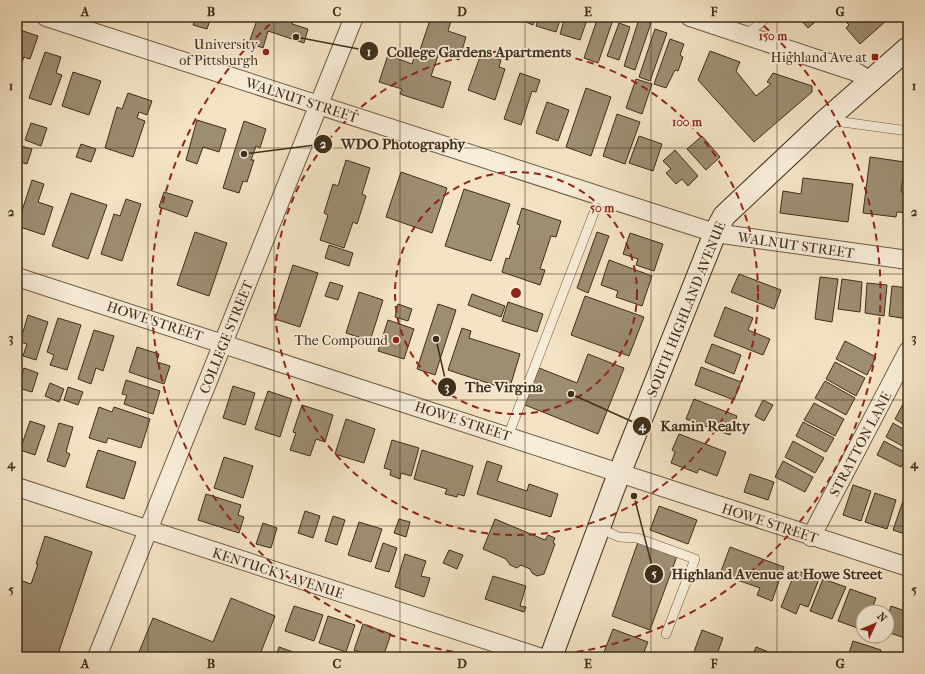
<svg xmlns="http://www.w3.org/2000/svg" width="925" height="674" viewBox="0 0 925 674" font-family="'IM FELL French Canon',serif">
	<style>
		.building { fill: #9d8d72; stroke: #3e2f1a }
		.lines { fill: none; stroke-linecap: round; stroke-linejoin: round }
		.lane-casing { stroke: #6c5c44; stroke-width: 10 }
		.street-casing { stroke: #6c5c44; stroke-width: 20 }
		.secondary-casing { stroke: #3e2f1a; stroke-width: 24 }
		.lane { stroke: #f8edd9; stroke-width: 9 }
		.street { stroke: #f8edd9; stroke-width: 18 }
		.secondary { stroke: #f8edd9; stroke-width: 22 }
		.grid { fill: none; stroke: #3e2f1a; stroke-width: 1; stroke-opacity: 0.55 }
		.ring { fill: none; stroke: #8f2418; stroke-width: 2; stroke-dasharray: 7 5 }
		.poi-dot { fill: #8f2418; stroke: #f8edd9; stroke-width: 1.5 }
		.labels { text-anchor: middle; stroke-width: 3.5; stroke-linejoin: round; paint-order: stroke }
		.poi-label { font-size: 14px; fill: #3e2f1a; stroke: #f8edd9; text-anchor: end }
		.street-label { font-size: 14px; fill: #3e2f1a; stroke: #f8edd9 }
		.centre { fill: #8f2418; stroke: #f8edd9; stroke-width: 2 }
		.ring-label { font-size: 12px; text-anchor: middle; font-weight: bold; fill: #8f2418; stroke: #f8edd9; stroke-width: 3.5; stroke-linejoin: round; paint-order: stroke }
		.leader { fill: none; stroke: #3e2f1a; stroke-width: 1.5 }
		.callout-dot { fill: #3e2f1a; stroke: #f8edd9; stroke-width: 1.5 }
		.mark-label { font-size: 12px; text-anchor: middle; font-weight: bold; fill: #fff }
		.callout-label { font-size: 15px; text-anchor: middle; font-weight: bold; fill: #3e2f1a; stroke: #f8edd9; stroke-width: 3.5; stroke-linejoin: round; paint-order: stroke }
		.neatline { fill: none; stroke: #3e2f1a; stroke-width: 1.5 }
		.grid-label { font-size: 13px; text-anchor: middle; font-weight: bold; fill: #3e2f1a }
	</style>
	<rect width="100%" height="100%" fill="#f4e3c4"/>
	<filter id="stains"><feTurbulence type="fractalNoise" baseFrequency=".005" numOctaves="4"/><feColorMatrix values="0 0 0 0 .2 0 0 0 0 .09 0 0 0 0 .02 0 0 0 .5 -.17"/></filter>
	<radialGradient id="worn" r=".72"><stop offset=".6" stop-color="#630" stop-opacity="0"/><stop offset="1" stop-color="#630" stop-opacity=".3"/></radialGradient>
	<!-- building -->
	<g class="building">
		<polygon points="196,17 211,17 207,29 193,25"/>
		<polygon points="258,17 295,17 292,24 308,29 304,43 268,31 263,48 249,43"/>
		<polygon points="431,17 452,17 448,31 466,37 459,60 439,53 431,76 451,82 443,108 400,94 402,89 379,82 388,55 412,64 414,58 417,59"/>
		<polygon points="514,17 536,17 533,25"/>
		<polygon points="539,17 561,17 556,32 536,26"/>
		<polygon points="565,17 588,17 580,40 560,34"/>
		<polygon points="598,17 614,17 598,63 584,58"/>
		<polygon points="798,17 821,17 808,28"/>
		<polygon points="842,17 884,17 887,20 860,44 846,28 849,25"/>
		<polygon points="639,19 651,23 635,70 624,66"/>
		<polygon points="619,23 630,27 619,60 607,56"/>
		<polygon points="17,29 38,36 30,59 24,57 20,67 17,66"/>
		<polygon points="655,29 667,33 650,81 639,77"/>
		<polygon points="670,39 684,44 680,55 683,57 678,71 675,70 666,88 654,84"/>
		<polygon points="710,51 740,62 736,71 756,96 771,84 767,82 773,73 812,86 812,92 754,142 698,80"/>
		<polygon points="45,52 61,57 56,73 62,75 51,105 29,98"/>
		<polygon points="481,54 501,60 499,67 505,69 495,100 468,90"/>
		<polygon points="73,72 101,81 89,115 62,106"/>
		<polygon points="520,73 540,80 536,92 532,91 521,125 504,119"/>
		<polygon points="636,79 652,84 642,114 626,108"/>
		<polygon points="586,88 611,97 591,156 566,147"/>
		<polygon points="128,93 152,101 147,115 139,112 137,118 145,121 133,157 105,148 117,107 122,109"/>
		<polygon points="547,102 569,110 558,141 536,133"/>
		<polygon points="617,114 640,122 625,164 603,156"/>
		<polygon points="197,120 226,129 219,152 203,147 197,164 186,160"/>
		<polygon points="244,121 266,129 260,148 256,146 251,160 254,160 247,182 243,181 239,193 223,188"/>
		<polygon points="31,123 47,128 41,146 25,140"/>
		<polygon points="639,136 662,144 653,171 629,163"/>
		<polygon points="702,136 720,157 706,170 687,149"/>
		<polygon points="81,144 96,149 91,162 76,157"/>
		<polygon points="17,145 32,149 27,164 17,161"/>
		<polygon points="675,150 698,176 688,186 682,179 676,184 666,173 671,169 663,161"/>
		<polygon points="870,157 905,162 901,192 908,192 908,213 897,212 896,217 863,213"/>
		<polygon points="346,160 370,168 362,194 366,196 357,224 353,222 344,248 320,240 328,215 324,213 333,184 338,186"/>
		<polygon points="401,172 447,188 432,233 386,217"/>
		<polygon points="803,178 853,184 848,222 780,213 783,191 801,194"/>
		<polygon points="32,180 44,184 38,202 53,207 44,235 17,226"/>
		<polygon points="464,189 510,204 491,261 445,246"/>
		<polygon points="164,192 193,201 187,217 159,207"/>
		<polygon points="71,193 107,205 88,259 52,246"/>
		<polygon points="126,199 141,204 122,261 101,254 114,214 120,216"/>
		<polygon points="522,208 561,221 556,237 551,236 540,269 545,270 540,285 502,272 506,258 509,259 520,225 517,224"/>
		<polygon points="195,232 227,243 209,296 177,285"/>
		<polygon points="597,232 609,236 588,293 577,288"/>
		<polygon points="630,233 663,244 654,271 636,265 638,259 623,254"/>
		<polygon points="329,245 353,253 349,266 325,258"/>
		<polygon points="609,260 652,276 642,306 616,297 618,291 601,285"/>
		<polygon points="293,265 318,273 300,327 275,319"/>
		<polygon points="739,274 781,290 774,309 731,292"/>
		<polygon points="820,277 838,279 832,322 815,319"/>
		<polygon points="842,279 862,282 860,312 838,309"/>
		<polygon points="330,282 343,286 338,300 325,296"/>
		<polygon points="867,283 887,285 884,316 865,313"/>
		<polygon points="892,286 908,288 908,319 889,316"/>
		<polygon points="359,292 383,300 370,341 346,333"/>
		<polygon points="472,294 505,306 501,317 468,305"/>
		<polygon points="585,296 644,317 629,356 571,335"/>
		<polygon points="17,302 22,304 17,320"/>
		<polygon points="508,302 543,314 537,332 502,321"/>
		<polygon points="398,304 412,309 408,321 395,317"/>
		<polygon points="438,304 456,310 435,375 417,369"/>
		<polygon points="725,307 753,318 748,330 770,339 763,355 714,336"/>
		<polygon points="28,315 48,322 36,360 23,356 27,344 20,342"/>
		<polygon points="58,318 81,325 67,370 50,365 54,355 47,352"/>
		<polygon points="388,320 414,329 404,359 378,351"/>
		<polygon points="462,328 471,331 469,338 520,354 509,390 448,370"/>
		<polygon points="94,330 114,336 103,371 96,368 91,384 78,379"/>
		<polygon points="845,341 876,357 867,375 836,359"/>
		<polygon points="712,344 741,355 734,374 705,362"/>
		<polygon points="137,347 159,354 157,362 170,366 164,384 129,372"/>
		<polygon points="588,354 624,368 598,434 525,405 539,368 577,383"/>
		<polygon points="835,362 865,378 856,396 826,379"/>
		<polygon points="701,367 741,382 734,400 695,385"/>
		<polygon points="24,368 38,373 32,392 18,388"/>
		<polygon points="126,380 160,391 153,414 124,404 127,395 122,394"/>
		<polygon points="825,381 855,398 846,415 815,398"/>
		<polygon points="50,383 64,389 59,402 45,396"/>
		<polygon points="233,386 255,393 245,425 223,418"/>
		<polygon points="68,387 83,392 78,405 64,400"/>
		<polygon points="268,391 292,399 280,437 255,429"/>
		<polygon points="694,399 737,416 730,435 686,419"/>
		<polygon points="763,400 773,405 764,421 755,416"/>
		<polygon points="814,403 844,419 835,436 804,420"/>
		<polygon points="903,404 908,407 908,427 895,419"/>
		<polygon points="302,405 333,415 325,442 316,439 310,456 290,450 296,433 293,432"/>
		<polygon points="99,407 112,412 114,407 150,419 141,448 108,438 106,443 89,438"/>
		<polygon points="346,419 375,429 364,463 335,454"/>
		<polygon points="30,421 45,426 35,455 20,450"/>
		<polygon points="803,422 834,438 826,452 796,436"/>
		<polygon points="59,423 73,427 66,452 70,454 65,467 47,461"/>
		<polygon points="893,423 908,432 908,449 886,437"/>
		<polygon points="679,434 726,452 717,476 699,469 697,473 671,463 675,452 672,450"/>
		<polygon points="392,440 419,448 411,476 401,473 400,479 390,475 391,470 384,468"/>
		<polygon points="793,441 824,458 815,473 785,457"/>
		<polygon points="884,441 908,454 901,467 877,455"/>
		<polygon points="98,450 136,462 124,499 86,487"/>
		<polygon points="422,450 473,466 464,496 458,494 457,497 445,494 447,489 414,479"/>
		<polygon points="224,457 253,466 243,498 214,488"/>
		<polygon points="487,461 502,466 497,481 527,491 529,484 558,494 551,517 477,494"/>
		<polygon points="783,461 813,477 805,492 775,477"/>
		<polygon points="750,474 774,482 768,500 744,492"/>
		<polygon points="853,485 871,491 861,521 843,515"/>
		<polygon points="875,493 896,500 887,529 865,522"/>
		<polygon points="206,494 241,505 238,515 244,517 239,533 198,520"/>
		<polygon points="903,501 908,502 908,535 893,530"/>
		<polygon points="659,506 697,520 688,544 650,530"/>
		<polygon points="305,511 320,516 313,538 298,533"/>
		<polygon points="333,516 345,520 337,545 325,541"/>
		<polygon points="399,519 410,522 406,537 394,533"/>
		<polygon points="495,519 545,540 548,535 555,538 553,543 555,544 544,574 537,576 532,573 530,569 521,565 517,568 510,565 506,559 483,549"/>
		<polygon points="359,522 382,529 371,562 348,555"/>
		<polygon points="263,523 277,528 271,548 256,544"/>
		<polygon points="45,536 92,552 57,657 17,657 17,579 31,584 38,564 36,564"/>
		<polygon points="638,542 677,556 650,630 612,616"/>
		<polygon points="383,543 397,548 389,572 375,568"/>
		<polygon points="730,547 784,567 772,601 757,595 760,588 720,574"/>
		<polygon points="449,550 463,555 457,569 443,563"/>
		<polygon points="405,554 426,561 421,576 430,578 424,597 395,587"/>
		<polygon points="796,570 819,579 808,607 800,604 796,614 781,607"/>
		<polygon points="493,576 526,586 520,606 526,607 524,612 485,599"/>
		<polygon points="823,579 846,587 832,619 810,611"/>
		<polygon points="850,589 876,598 871,612 863,612 863,630 838,621"/>
		<polygon points="231,598 275,616 259,657 137,657 153,618 213,642"/>
		<polygon points="294,606 323,615 314,641 285,631"/>
		<polygon points="891,606 908,612 908,630 905,638 887,632 887,619"/>
		<polygon points="328,616 355,625 346,652 319,643"/>
		<polygon points="363,624 391,634 383,657 376,657 354,650"/>
		<polygon points="613,629 648,642 642,657 617,657 604,652"/>
		<polygon points="702,630 723,638 716,657 692,657"/>
		<polygon points="853,641 881,650 879,657 848,656"/>
		<polygon points="279,647 293,652 291,657 276,657"/>
		<polygon points="756,647 779,656 778,657 752,657"/>
	</g>
	<g class="lines">
		<defs>
			<g id="lane">
				<polyline points="745,36 767,17"/>
				<polyline points="828,120 908,131"/>
				<polyline points="508,436 600,197"/>
				<polyline points="599,528 619,537 637,538 695,559 666,634"/>
				<polyline points="99,652 111,657"/>
			</g>
			<g id="street">
				<polyline points="46,17 715,233 908,260"/>
				<polyline points="690,17 856,72 870,81"/>
				<polyline points="17,277 908,567"/>
				<polyline points="17,487 539,657"/>
				<polyline points="811,537 908,351"/>
				<polyline points="97,657 354,17"/>
			</g>
			<polyline id="secondary" points="551,657 614,487 715,233 724,216 826,120 908,48"/>
		</defs>
		<!-- lane casing -->
		<use href="#lane" class="lane-casing"/>
		<!-- street casing -->
		<use href="#street" class="street-casing"/>
		<!-- secondary casing -->
		<use href="#secondary" class="secondary-casing"/>
		<!-- lane -->
		<use href="#lane" class="lane"/>
		<!-- street -->
		<use href="#street" class="street"/>
		<!-- secondary -->
		<use href="#secondary" class="secondary"/>
	</g>
	<!-- grid -->
	<path class="grid" d="M 148,17 L 148,657M 274,17 L 274,657M 400,17 L 400,657M 525,17 L 525,657M 651,17 L 651,657M 777,17 L 777,657M 17,148 L 908,148M 17,274 L 908,274M 17,400 L 908,400M 17,526 L 908,526"/>
	<!-- distance rings -->
	<g class="ring">
		<circle cx="516" cy="293" r="121"/>
		<circle cx="516" cy="293" r="242"/>
		<path d="M513 657A364 364 0 0 1 277 18M755 18A364 364 0 0 1 519 657"/>
	</g>
	<!-- markers -->
	<g class="poi-dot">
		<circle cx="266" cy="52" r="4"/>
		<rect x="871" y="53" width="8" height="8" rx="2"/>
		<circle cx="396" cy="340" r="4"/>
	</g>
	<g class="labels">
		<!-- poi labels -->
		<g class="poi-label">
			<text x="258" y="49">University<tspan x="258" dy="16">of Pittsburgh</tspan></text>
			<text x="867" y="62">Highland Ave at</text>
			<text x="388" y="345">The Compound</text>
		</g>
		<!-- street labels -->
		<g class="street-label">
			<text transform="translate(302 100) rotate(18)" y="5">WALNUT STREET</text>
			<text transform="translate(796 245) rotate(8)" y="5">WALNUT STREET</text>
			<text transform="translate(686 309) rotate(-68)" y="5">SOUTH HIGHLAND AVENUE</text>
			<text transform="translate(155 321) rotate(18)" y="5">HOWE STREET</text>
			<text transform="translate(226 337) rotate(-68)" y="5">COLLEGE STREET</text>
			<text transform="translate(463 421) rotate(18)" y="5">HOWE STREET</text>
			<text transform="translate(860 444) rotate(-62)" y="5">STRATTON LANE</text>
			<text transform="translate(770 523) rotate(18)" y="5">HOWE STREET</text>
			<text transform="translate(278 573) rotate(18)" y="5">KENTUCKY AVENUE</text>
		</g>
	</g>
	<circle cx="516" cy="293" r="6" class="centre"/>
	<g class="ring-label">
		<text x="773" y="40">150 m</text>
		<text x="687" y="126">100 m</text>
		<text x="602" y="212">50 m</text>
	</g>
	<!-- callouts -->
	<path class="leader" d="M296 37L369 51M244 154L323 144M436 339L447 387M571 394L642 426M634 496L654 574"/>
	<g class="callout-dot">
		<circle cx="296" cy="37" r="4"/>
		<circle cx="244" cy="154" r="4"/>
		<circle cx="436" cy="339" r="4"/>
		<circle cx="571" cy="394" r="4"/>
		<circle cx="634" cy="496" r="4"/>
		<circle cx="369" cy="51" r="10"/>
		<circle cx="323" cy="144" r="10"/>
		<circle cx="447" cy="387" r="10"/>
		<circle cx="642" cy="426" r="10"/>
		<circle cx="654" cy="574" r="10"/>
	</g>
	<g class="mark-label">
		<text x="369" y="56">1</text>
		<text x="323" y="148">2</text>
		<text x="447" y="391">3</text>
		<text x="642" y="430">4</text>
		<text x="654" y="578">5</text>
	</g>
	<g class="callout-label">
		<text x="479" y="57">College Gardens Apartments</text>
		<text x="403" y="149">WDO Photography</text>
		<text x="504" y="392">The Virgina</text>
		<text x="705" y="431">Kamin Realty</text>
		<text x="777" y="579">Highland Avenue at Howe Street</text>
	</g>
	<!-- margin -->
	<rect width="925" height="674" fill="none" stroke="#f4e3c4" stroke-width="44"/>
	<!-- north arrow -->
	<g transform="translate(875 624) rotate(46)"><circle r="19" fill="#f8edd9" stroke="#aea18d"/>
	<path d="M0-3L7 15L0 10L-7 15Z" fill="#8f2418"/>
	<text y="-6" font-size="11" font-weight="bold" text-anchor="middle" fill="#3e2f1a">N</text>
	</g>
	<rect x="22" y="22" width="881" height="630" class="neatline"/>
	<g class="grid-label">
		<text x="85" y="16">A</text>
		<text x="211" y="16">B</text>
		<text x="337" y="16">C</text>
		<text x="462" y="16">D</text>
		<text x="588" y="16">E</text>
		<text x="714" y="16">F</text>
		<text x="840" y="16">G</text>
		<text x="11" y="90">1</text>
		<text x="914" y="90">1</text>
		<text x="11" y="216">2</text>
		<text x="914" y="216">2</text>
		<text x="11" y="342">3</text>
		<text x="914" y="342">3</text>
		<text x="11" y="468">4</text>
		<text x="914" y="468">4</text>
		<text x="11" y="594">5</text>
		<text x="914" y="594">5</text>
		<text x="85" y="668">A</text>
		<text x="211" y="668">B</text>
		<text x="337" y="668">C</text>
		<text x="462" y="668">D</text>
		<text x="588" y="668">E</text>
		<text x="714" y="668">F</text>
		<text x="840" y="668">G</text>
	</g>
	<rect width="100%" height="100%" filter="url(#stains)"/>
	<rect width="100%" height="100%" fill="url(#worn)"/>
</svg>
